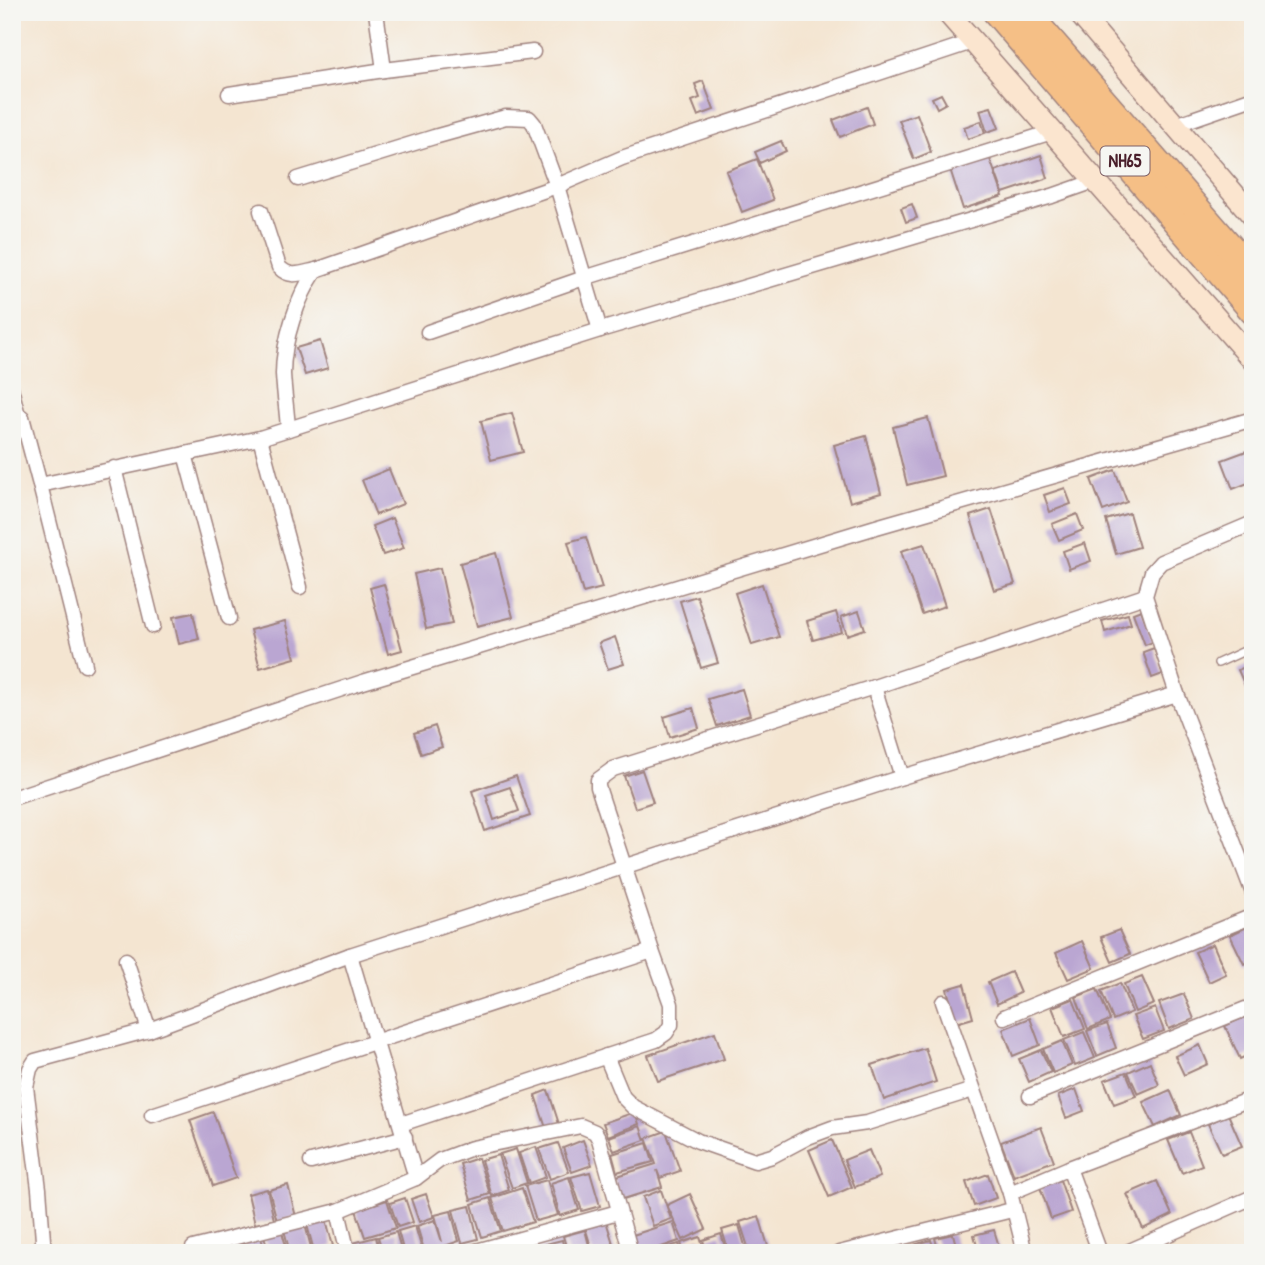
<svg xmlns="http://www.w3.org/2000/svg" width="1265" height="1265" viewBox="0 0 1265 1265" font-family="'Patrick Hand',sans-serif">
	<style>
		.building { fill: #baa6d2; fill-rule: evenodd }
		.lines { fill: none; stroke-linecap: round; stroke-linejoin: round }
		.lane-casing { stroke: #9f827e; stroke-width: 10 }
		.street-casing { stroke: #9f827e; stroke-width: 17 }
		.secondary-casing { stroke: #9f827e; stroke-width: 24 }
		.highway-casing { stroke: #9f827e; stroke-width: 29 }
		.lane { stroke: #fff; stroke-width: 7 }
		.street { stroke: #fff; stroke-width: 14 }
		.secondary { stroke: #fbe5cf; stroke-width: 21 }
		.highway { stroke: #f5bf86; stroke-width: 26 }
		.labels { text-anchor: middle; stroke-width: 6; stroke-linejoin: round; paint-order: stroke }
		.shield { fill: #f6f6f2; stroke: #7e6067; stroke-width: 2 }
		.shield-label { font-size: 18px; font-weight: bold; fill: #4a1f2b }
	</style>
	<rect width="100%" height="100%" fill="#f6f6f2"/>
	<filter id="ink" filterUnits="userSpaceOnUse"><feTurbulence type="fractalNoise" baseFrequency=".0143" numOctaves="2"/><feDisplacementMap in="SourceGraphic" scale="14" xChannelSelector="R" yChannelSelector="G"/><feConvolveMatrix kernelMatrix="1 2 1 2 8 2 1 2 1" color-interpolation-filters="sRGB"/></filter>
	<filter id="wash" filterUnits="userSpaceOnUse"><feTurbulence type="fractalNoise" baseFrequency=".00686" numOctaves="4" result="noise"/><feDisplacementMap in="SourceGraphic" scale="28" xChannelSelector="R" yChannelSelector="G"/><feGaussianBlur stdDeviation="1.57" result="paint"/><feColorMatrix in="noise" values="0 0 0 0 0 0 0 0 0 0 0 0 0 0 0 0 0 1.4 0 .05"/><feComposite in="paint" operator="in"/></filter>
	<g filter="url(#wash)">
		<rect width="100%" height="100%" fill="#f4e5d1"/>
		<g id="blocks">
			<!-- building -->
			<g class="building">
				<polygon points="703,81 714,110 698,116 692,101 700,98 695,84"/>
				<polygon points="941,94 946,103 937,108 932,98"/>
				<polygon points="867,107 873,124 840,137 833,120"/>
				<polygon points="991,107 999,128 987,132 980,110"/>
				<polygon points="917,114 931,152 914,159 899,120"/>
				<polygon points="981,121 985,133 968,139 964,127"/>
				<polygon points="781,141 786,151 760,163 755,152"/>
				<polygon points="1041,155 1048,178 1003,193 995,171"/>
				<polygon points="989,156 1003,196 963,209 950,169"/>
				<polygon points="757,159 773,200 742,212 726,171"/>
				<polygon points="912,204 917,218 906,222 901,208"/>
				<polygon points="320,341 328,368 305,375 296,348"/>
				<polygon points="512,413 523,452 491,460 481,421"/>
				<polygon points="928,418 943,476 907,485 893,427"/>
				<polygon points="866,436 881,493 850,502 834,445"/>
				<polygon points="1252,449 1253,481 1233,489 1222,460"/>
				<polygon points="389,469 403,504 376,515 362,480"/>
				<polygon points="1115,470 1127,502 1103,511 1091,479"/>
				<polygon points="1065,488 1071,504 1050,512 1044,495"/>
				<polygon points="991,509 1015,584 994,590 970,516"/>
				<polygon points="1129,513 1139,547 1116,554 1106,520"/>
				<polygon points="1077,514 1083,530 1059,540 1052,524"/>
				<polygon points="392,518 404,548 383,555 372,526"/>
				<polygon points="586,537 602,588 583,593 568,542"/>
				<polygon points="1085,543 1091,561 1069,569 1063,551"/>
				<polygon points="924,544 945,606 922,614 901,551"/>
				<polygon points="496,553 513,617 477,626 460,563"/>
				<polygon points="440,568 452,624 426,629 414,574"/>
				<polygon points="384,584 402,650 388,654 370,588"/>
				<polygon points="762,584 779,637 752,645 735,593"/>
				<polygon points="697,596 718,663 701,668 680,601"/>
				<polygon points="1141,610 1153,642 1145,645 1133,613"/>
				<polygon points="859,611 865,629 847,635 841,617"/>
				<polygon points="836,612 842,632 813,640 807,621"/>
				<polygon points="193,613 199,639 179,644 173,617"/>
				<polygon points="1128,614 1131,624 1105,632 1102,621"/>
				<polygon points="285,621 295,658 260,668 250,630"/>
				<polygon points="615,637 624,664 608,669 599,643"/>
				<polygon points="1154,648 1163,674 1152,678 1143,652"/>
				<polygon points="1253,663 1253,704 1238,670"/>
				<polygon points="742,689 750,715 717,726 708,699"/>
				<polygon points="693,708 699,728 670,737 664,717"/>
				<polygon points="435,726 442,747 421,754 414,733"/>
				<polygon points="642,770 653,802 635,808 624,776"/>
				<path d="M 516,776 L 530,816 L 485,831 L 472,791 ZM 510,787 L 519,811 L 494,820 L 486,795 Z"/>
				<polygon points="1247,927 1253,938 1253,960 1244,964 1230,935"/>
				<polygon points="1119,930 1130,954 1112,962 1101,937"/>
				<polygon points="1082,941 1094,968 1068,979 1056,953"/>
				<polygon points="1213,944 1226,974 1209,982 1195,952"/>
				<polygon points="1011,972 1020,993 997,1004 988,982"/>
				<polygon points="1142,977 1154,1004 1135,1012 1124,984"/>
				<polygon points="1120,983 1132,1012 1113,1020 1101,991"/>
				<polygon points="964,984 973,1018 956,1023 947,989"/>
				<polygon points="1097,989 1110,1020 1088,1029 1076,997"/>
				<polygon points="1184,994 1194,1019 1169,1029 1159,1003"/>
				<polygon points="1073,999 1085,1029 1064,1037 1052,1007"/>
				<polygon points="1155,1008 1164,1031 1143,1039 1133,1016"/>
				<polygon points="1246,1016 1253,1030 1253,1053 1240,1059 1225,1026"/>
				<polygon points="1030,1018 1040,1045 1013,1056 1003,1029"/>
				<polygon points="1107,1024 1116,1048 1097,1056 1087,1031"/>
				<polygon points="715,1032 724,1059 658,1081 648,1055"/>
				<polygon points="1084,1032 1095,1058 1075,1066 1064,1040"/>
				<polygon points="1062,1041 1072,1065 1053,1073 1043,1049"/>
				<polygon points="1200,1045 1208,1064 1184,1075 1175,1056"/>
				<polygon points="925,1048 936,1082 884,1100 872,1065"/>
				<polygon points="1041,1050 1051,1072 1029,1082 1019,1059"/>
				<polygon points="1150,1062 1159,1085 1138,1094 1128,1072"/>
				<polygon points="1126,1072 1136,1096 1114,1104 1104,1080"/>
				<polygon points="1076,1089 1084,1111 1066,1118 1058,1096"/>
				<polygon points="548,1090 559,1124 546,1128 535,1095"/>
				<polygon points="1170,1090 1181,1115 1155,1127 1143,1102"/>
				<polygon points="213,1112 236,1178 213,1186 190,1120"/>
				<polygon points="635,1112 639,1124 608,1136 603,1123"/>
				<polygon points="1228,1114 1242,1146 1222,1154 1208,1124"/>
				<polygon points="640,1126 645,1140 614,1151 609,1137"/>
				<polygon points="1041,1127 1054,1161 1014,1176 1001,1142"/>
				<polygon points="666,1131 680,1171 660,1178 657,1170 662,1187 620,1200 614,1177 656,1164 646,1138"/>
				<polygon points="1189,1132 1202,1165 1182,1173 1168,1140"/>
				<polygon points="583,1140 592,1165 572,1172 563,1148"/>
				<polygon points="832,1140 852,1187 829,1197 809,1150"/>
				<polygon points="558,1143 569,1172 550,1179 539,1149"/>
				<polygon points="647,1143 653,1162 617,1172 612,1154"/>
				<polygon points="536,1147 546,1177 529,1183 519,1153"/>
				<polygon points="516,1149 527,1183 512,1188 500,1154"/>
				<polygon points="869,1150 880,1177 855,1187 844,1160"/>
				<polygon points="498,1155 509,1190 492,1196 481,1160"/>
				<polygon points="478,1158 490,1194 471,1200 460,1164"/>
				<polygon points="590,1172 600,1206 582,1211 571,1177"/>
				<polygon points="988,1174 996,1198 974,1206 966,1182"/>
				<polygon points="569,1177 579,1210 560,1216 551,1183"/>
				<polygon points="547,1180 558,1215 536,1221 525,1186"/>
				<polygon points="1060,1180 1071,1212 1051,1219 1040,1187"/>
				<polygon points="1157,1181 1172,1215 1143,1229 1127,1194"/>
				<polygon points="288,1185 296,1217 277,1221 269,1190"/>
				<polygon points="522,1188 533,1222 503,1231 492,1198"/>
				<polygon points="267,1189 274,1220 255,1224 248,1194"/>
				<polygon points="661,1190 671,1219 653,1226 643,1197"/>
				<polygon points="426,1194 434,1217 419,1222 411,1199"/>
				<polygon points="690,1194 706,1229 683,1240 667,1205"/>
				<polygon points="405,1198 413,1222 398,1227 390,1203"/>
				<polygon points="490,1198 501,1231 482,1237 472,1204"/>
				<polygon points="387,1200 396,1228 365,1237 356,1210"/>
				<polygon points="470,1206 478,1239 462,1243 453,1210"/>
				<polygon points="451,1211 459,1241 425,1253 417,1226 435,1220 442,1242 435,1215"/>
				<polygon points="325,1216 333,1246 314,1251 306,1221"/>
				<polygon points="759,1216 770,1253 750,1253 740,1222"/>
				<polygon points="304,1221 312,1251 290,1253 283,1226"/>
				<polygon points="606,1221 616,1253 593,1253 585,1227"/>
				<polygon points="673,1222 679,1241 644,1253 635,1253 630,1236"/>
				<polygon points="739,1225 747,1253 729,1253 722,1230"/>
				<polygon points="415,1226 423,1253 404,1253 398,1231"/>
				<polygon points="585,1230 591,1253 568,1253 563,1236"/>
				<polygon points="994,1230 1001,1253 979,1253 974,1235"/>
				<polygon points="282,1232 288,1253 269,1253 264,1236"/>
				<polygon points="396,1232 402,1253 383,1253 378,1237"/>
				<polygon points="721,1234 727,1253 707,1253 703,1240"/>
				<polygon points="953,1234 958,1253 939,1253 935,1238"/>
				<polygon points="261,1237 265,1253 247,1253 244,1241"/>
				<polygon points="376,1237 380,1253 356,1253 353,1243"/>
				<polygon points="700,1237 705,1253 684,1253 681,1243"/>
				<polygon points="562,1240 565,1253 549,1253 546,1244"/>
				<polygon points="931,1240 935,1253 908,1253 907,1247"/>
				<polygon points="242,1243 244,1253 228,1253 227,1246"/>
				<polygon points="679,1244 682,1253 663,1253 662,1249"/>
				<polygon points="545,1246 547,1253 523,1253 523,1252"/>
			</g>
		</g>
	</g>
	<g filter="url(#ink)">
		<use href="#blocks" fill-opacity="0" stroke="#9f827e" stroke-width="2"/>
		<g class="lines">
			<defs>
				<g id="lane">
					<polyline points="12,378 22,417 12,419"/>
					<polyline points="1218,663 1253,647"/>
				</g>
				<g id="street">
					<polyline points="376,12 384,70 533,52"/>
					<polyline points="229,94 384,70"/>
					<polyline points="1175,125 1253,98"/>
					<polyline points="298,179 434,137 506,117 529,118 534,124 557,186 600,330"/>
					<path d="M 261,211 L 279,267 C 290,279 302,273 316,270 L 557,186 L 622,158 L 972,42"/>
					<polyline points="428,332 584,278 1052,132"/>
					<polyline points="22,417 40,485 260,438 600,330 1052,196 1095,181"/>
					<path d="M 288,429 C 287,411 284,393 283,374 C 283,341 297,298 316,270"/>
					<polyline points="260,438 300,587"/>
					<polyline points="185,454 229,618"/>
					<polyline points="114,468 153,626"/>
					<polyline points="40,485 85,665"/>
					<polyline points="1253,523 1161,562 1152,572 1145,596 1177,694 1253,893"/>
					<polyline points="874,687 902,777"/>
					<polyline points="12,798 363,682 876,527 1253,419"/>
					<polyline points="350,955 416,1178"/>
					<polyline points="126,960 149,1030"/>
					<polyline points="943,1002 1010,1193 1025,1253"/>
					<polyline points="1004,1017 1253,916"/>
					<polyline points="606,1056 623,1097 633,1107 698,1141 755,1161 772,1156 808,1137 832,1128 867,1123 973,1090"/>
					<polyline points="1030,1096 1253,1006"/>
					<polyline points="152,1115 652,951"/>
					<polyline points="401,1124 656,1040 666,1033 671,1025 671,1004 652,951 598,787 598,780 613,769 874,687 1145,596"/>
					<polyline points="311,1162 405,1137"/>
					<polyline points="1069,1168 1100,1253"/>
					<polyline points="1010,1193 1069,1168 1253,1098"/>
					<polyline points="338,1211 348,1253"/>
					<polyline points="193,1248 338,1211 416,1178 440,1160 472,1148 581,1126 595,1132 599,1139 631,1253"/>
					<polyline points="44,1253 39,1189 26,1087 30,1069 35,1061 149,1030 350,955 902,777 1177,694"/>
					<polyline points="469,1253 618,1212"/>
					<polyline points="839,1253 1012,1210"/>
					<polyline points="1125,1253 1253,1197"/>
				</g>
				<g id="secondary">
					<polyline points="947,12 1253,360"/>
					<polyline points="1078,12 1253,216"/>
				</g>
				<g id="highway">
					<polyline points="996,12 1253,311"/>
					<polyline points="1026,12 1253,273"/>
				</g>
			</defs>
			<!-- lane casing -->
			<use href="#lane" class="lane-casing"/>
			<!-- street casing -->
			<use href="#street" class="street-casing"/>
			<!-- secondary casing -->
			<use href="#secondary" class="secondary-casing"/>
			<!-- highway casing -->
			<use href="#highway" class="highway-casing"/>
			<!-- lane -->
			<use href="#lane" class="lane"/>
			<!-- street -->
			<use href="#street" class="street"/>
			<!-- secondary -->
			<use href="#secondary" class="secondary"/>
			<!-- highway -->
			<use href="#highway" class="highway"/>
		</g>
	</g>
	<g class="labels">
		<!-- shield labels -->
		<rect class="shield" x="1100.5" y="146.5" width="49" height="29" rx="5"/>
		<g class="shield-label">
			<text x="1125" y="167">NH65</text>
		</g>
	</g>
	<!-- margin -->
	<rect width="1265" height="1265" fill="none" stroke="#f6f6f2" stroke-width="42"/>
</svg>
